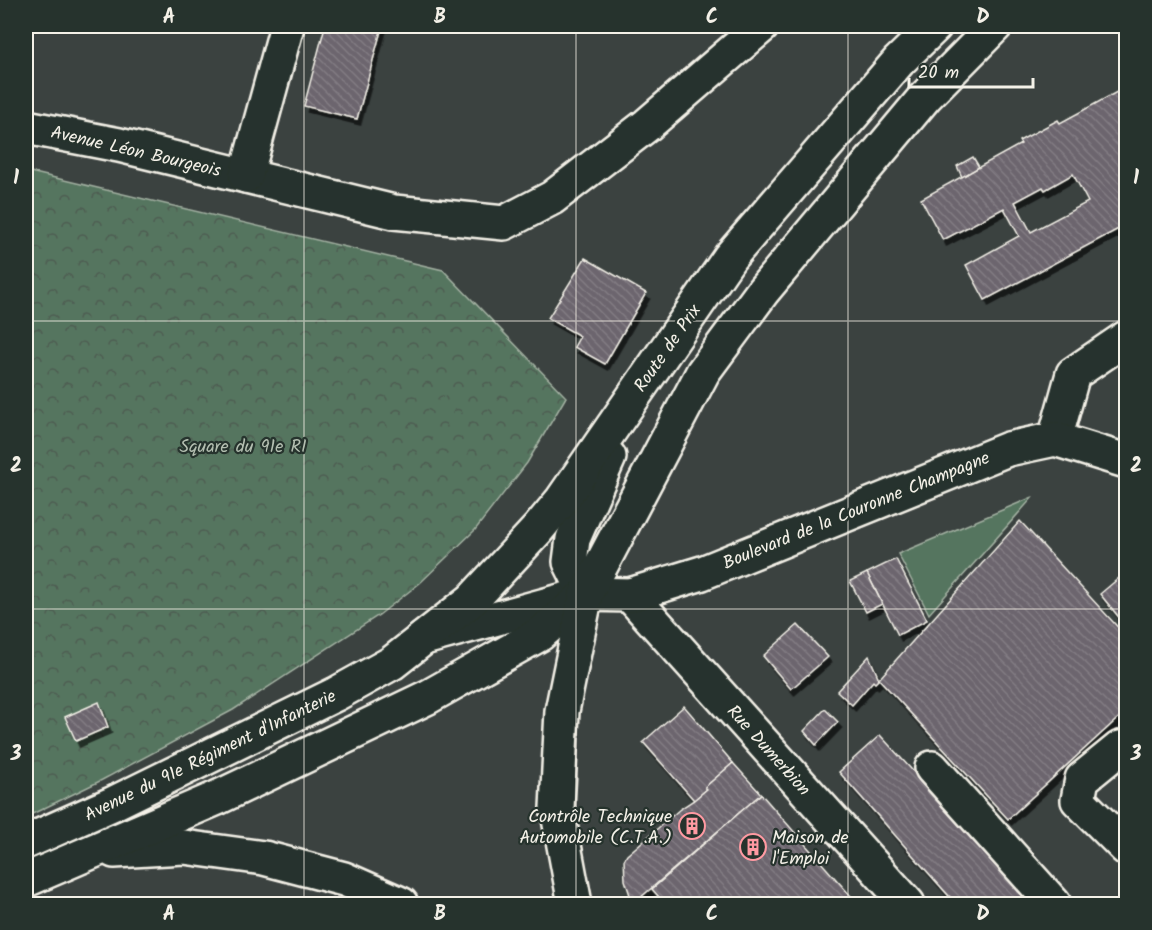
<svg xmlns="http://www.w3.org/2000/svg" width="1152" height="930" viewBox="0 0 1152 930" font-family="Kalam,sans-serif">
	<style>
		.green { fill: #54745e; stroke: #a4b2a3; stroke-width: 1.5 }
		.forest { fill: url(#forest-crowns); stroke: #a4b2a3; stroke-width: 1.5 }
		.building { fill: url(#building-back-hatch); stroke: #f4f1e8; stroke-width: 1.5; fill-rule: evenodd; filter: url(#shadow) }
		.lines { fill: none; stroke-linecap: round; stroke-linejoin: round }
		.minor-casing { stroke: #f4f1e8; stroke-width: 38 }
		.major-casing { stroke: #f4f1e8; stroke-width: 38 }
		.minor { stroke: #26332d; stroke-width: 33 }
		.major { stroke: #26332d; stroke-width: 33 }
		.grid { fill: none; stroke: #f4f1e8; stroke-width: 1.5; stroke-opacity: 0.55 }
		.labels { text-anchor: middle; stroke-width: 4.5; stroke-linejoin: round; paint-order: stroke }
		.street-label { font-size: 18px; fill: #f4f1e8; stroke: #26332d }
		.park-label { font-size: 18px; fill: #b4bfb1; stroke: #26332d }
		.poi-label { font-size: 18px; fill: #f4f1e8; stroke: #26332d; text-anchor: end }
		.neatline { fill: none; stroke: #f4f1e8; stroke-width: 2 }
		.grid-label { font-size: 20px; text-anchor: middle; font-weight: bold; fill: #f4f1e8 }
	</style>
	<defs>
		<pattern id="forest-crowns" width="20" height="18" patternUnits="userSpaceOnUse" patternTransform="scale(1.5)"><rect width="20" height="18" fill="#54745e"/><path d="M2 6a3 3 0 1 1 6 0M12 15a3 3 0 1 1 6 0" fill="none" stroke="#4e5c51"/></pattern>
		<pattern id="building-back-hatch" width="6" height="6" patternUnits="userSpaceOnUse" patternTransform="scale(1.5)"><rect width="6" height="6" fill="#6c656e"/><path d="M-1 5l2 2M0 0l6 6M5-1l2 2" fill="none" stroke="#827c83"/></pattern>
		<filter id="shadow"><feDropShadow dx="3.5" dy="6" stdDeviation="0" flood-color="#0009"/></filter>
	</defs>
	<rect width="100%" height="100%" fill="#3b4240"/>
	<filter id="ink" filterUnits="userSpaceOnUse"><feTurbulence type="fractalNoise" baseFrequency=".0167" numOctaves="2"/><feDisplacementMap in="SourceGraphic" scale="12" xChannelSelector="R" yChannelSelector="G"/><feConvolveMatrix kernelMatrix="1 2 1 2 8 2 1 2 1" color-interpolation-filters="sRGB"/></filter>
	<g filter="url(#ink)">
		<!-- green -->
		<polygon class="green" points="1033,497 929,614 898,554"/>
		<!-- forest -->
		<polygon class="forest" points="26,171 443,270 566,397 527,463 475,530 420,583 379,615 233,710 102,780 26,817"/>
		<!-- building -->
		<g class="building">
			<polygon points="325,26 382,27 357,119 304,106"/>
			<path d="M 1126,87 L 1126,158 L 1123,160 L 1126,166 L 1126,225 L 985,300 L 966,265 L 1019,236 L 1004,208 L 943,240 L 921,199 L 1021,144 L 1019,141 L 1058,120 L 1060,123 ZM 1073,174 L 1088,202 L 1031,232 L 1015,202 L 1043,187 L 1045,190 Z"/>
			<polygon points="973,157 979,167 962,177 957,166"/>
			<polygon points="585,258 646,293 605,364 574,347 580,336 548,318"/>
			<polygon points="1020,521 1126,636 1126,711 1008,819 879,679"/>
			<polygon points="896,559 927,620 898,635 867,573"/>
			<polygon points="1126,572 1126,626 1100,594"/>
			<polygon points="867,573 882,604 866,612 850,581"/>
			<polygon points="798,625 828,657 791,689 763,656"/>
			<polygon points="869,656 879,679 875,683 873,681 852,705 837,691"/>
			<polygon points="99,702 108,727 76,741 65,717"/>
			<polygon points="684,706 733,763 705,787 707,789 694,800 643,742"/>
			<polygon points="825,709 838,722 816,745 804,731"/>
			<polygon points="880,735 1034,904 956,904 839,772"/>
			<polygon points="733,763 761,794 633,904 625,880 624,860 627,855 680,809 694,800 707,789 705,787"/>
			<polygon points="761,794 811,851 858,904 665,904 652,889"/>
		</g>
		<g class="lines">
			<defs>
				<g id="minor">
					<polyline points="26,127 119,145 394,212 504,223 552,198 647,125 762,26"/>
					<polyline points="246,176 287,26"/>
					<polyline points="1055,439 1073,374 1126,338"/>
					<polyline points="630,595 908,904"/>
					<polyline points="424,638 586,594 630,595 702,573 1008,449 1055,439 1126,461"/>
					<polyline points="1126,747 1120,748 1082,779 1078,800 1126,848"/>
					<polyline points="932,768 1054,904"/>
				</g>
				<g id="major">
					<polyline points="586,594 570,562 573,539 609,457"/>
					<polyline points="26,842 112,804 336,694 392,663 472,600 538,529 562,500 730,257 899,61 935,26"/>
					<polyline points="114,851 184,847 264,858 344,879 401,904"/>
					<polyline points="26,880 217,798 428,697 540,634 586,594"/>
					<polyline points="575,904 557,808 562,711 586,594 703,372 763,291 925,97 995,26"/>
				</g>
			</defs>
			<!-- minor casing -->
			<use href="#minor" class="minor-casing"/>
			<!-- major casing -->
			<use href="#major" class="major-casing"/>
			<!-- minor -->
			<use href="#minor" class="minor"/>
			<!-- major -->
			<use href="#major" class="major"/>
		</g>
	</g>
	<!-- grid -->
	<path class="grid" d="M 304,26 L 304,904M 576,26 L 576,904M 848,26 L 848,904M 26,321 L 1126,321M 26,609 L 1126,609"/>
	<!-- icons -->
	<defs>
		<symbol id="building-ring" viewBox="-11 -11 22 22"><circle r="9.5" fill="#26332d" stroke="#ff9aa2" stroke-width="1.5"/><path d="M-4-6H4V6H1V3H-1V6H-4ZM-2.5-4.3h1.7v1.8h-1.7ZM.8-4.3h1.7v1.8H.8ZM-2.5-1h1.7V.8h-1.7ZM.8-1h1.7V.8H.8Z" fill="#ff9aa2"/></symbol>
	</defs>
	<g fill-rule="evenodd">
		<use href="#building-ring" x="677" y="811" width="30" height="30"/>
		<use href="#building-ring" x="738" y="832" width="30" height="30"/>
	</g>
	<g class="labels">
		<!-- street labels -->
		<g class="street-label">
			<text transform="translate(136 151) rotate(13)" y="6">Avenue Léon Bourgeois</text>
			<text transform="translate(667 348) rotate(-55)" y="6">Route de Prix</text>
			<text transform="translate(856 510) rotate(-22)" y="6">Boulevard de la Couronne Champagne</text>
			<text transform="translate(769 750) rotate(48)" y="6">Rue Dumerbion</text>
			<text transform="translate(210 755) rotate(-26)" y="6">Avenue du 91e Régiment d'Infanterie</text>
		</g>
		<!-- park labels -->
		<g class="park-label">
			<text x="243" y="452">Square du 91e RI</text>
		</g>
		<!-- poi labels -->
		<g class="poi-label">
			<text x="672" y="822">Contrôle Technique<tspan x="672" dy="21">Automobile (C.T.A.)</tspan></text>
			<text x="772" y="843" text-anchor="start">Maison de<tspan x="772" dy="21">l'Emploi</tspan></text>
		</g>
	</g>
	<!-- margin -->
	<rect width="1152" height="930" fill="none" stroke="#26332d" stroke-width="66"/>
	<!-- scale -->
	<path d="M909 78v9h124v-9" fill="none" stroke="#f4f1e8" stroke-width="3"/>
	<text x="918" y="78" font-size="18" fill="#f4f1e8" stroke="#26332d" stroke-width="4.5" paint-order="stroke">20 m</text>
	<rect x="33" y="33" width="1086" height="864" class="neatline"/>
	<g class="grid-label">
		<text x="169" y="23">A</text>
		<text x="440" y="23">B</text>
		<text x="712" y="23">C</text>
		<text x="983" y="23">D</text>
		<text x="16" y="184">1</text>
		<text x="1136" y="184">1</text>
		<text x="16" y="472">2</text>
		<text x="1136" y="472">2</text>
		<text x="16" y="760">3</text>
		<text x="1136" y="760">3</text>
		<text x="169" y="920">A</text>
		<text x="440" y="920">B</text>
		<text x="712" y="920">C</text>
		<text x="983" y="920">D</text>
	</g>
</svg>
